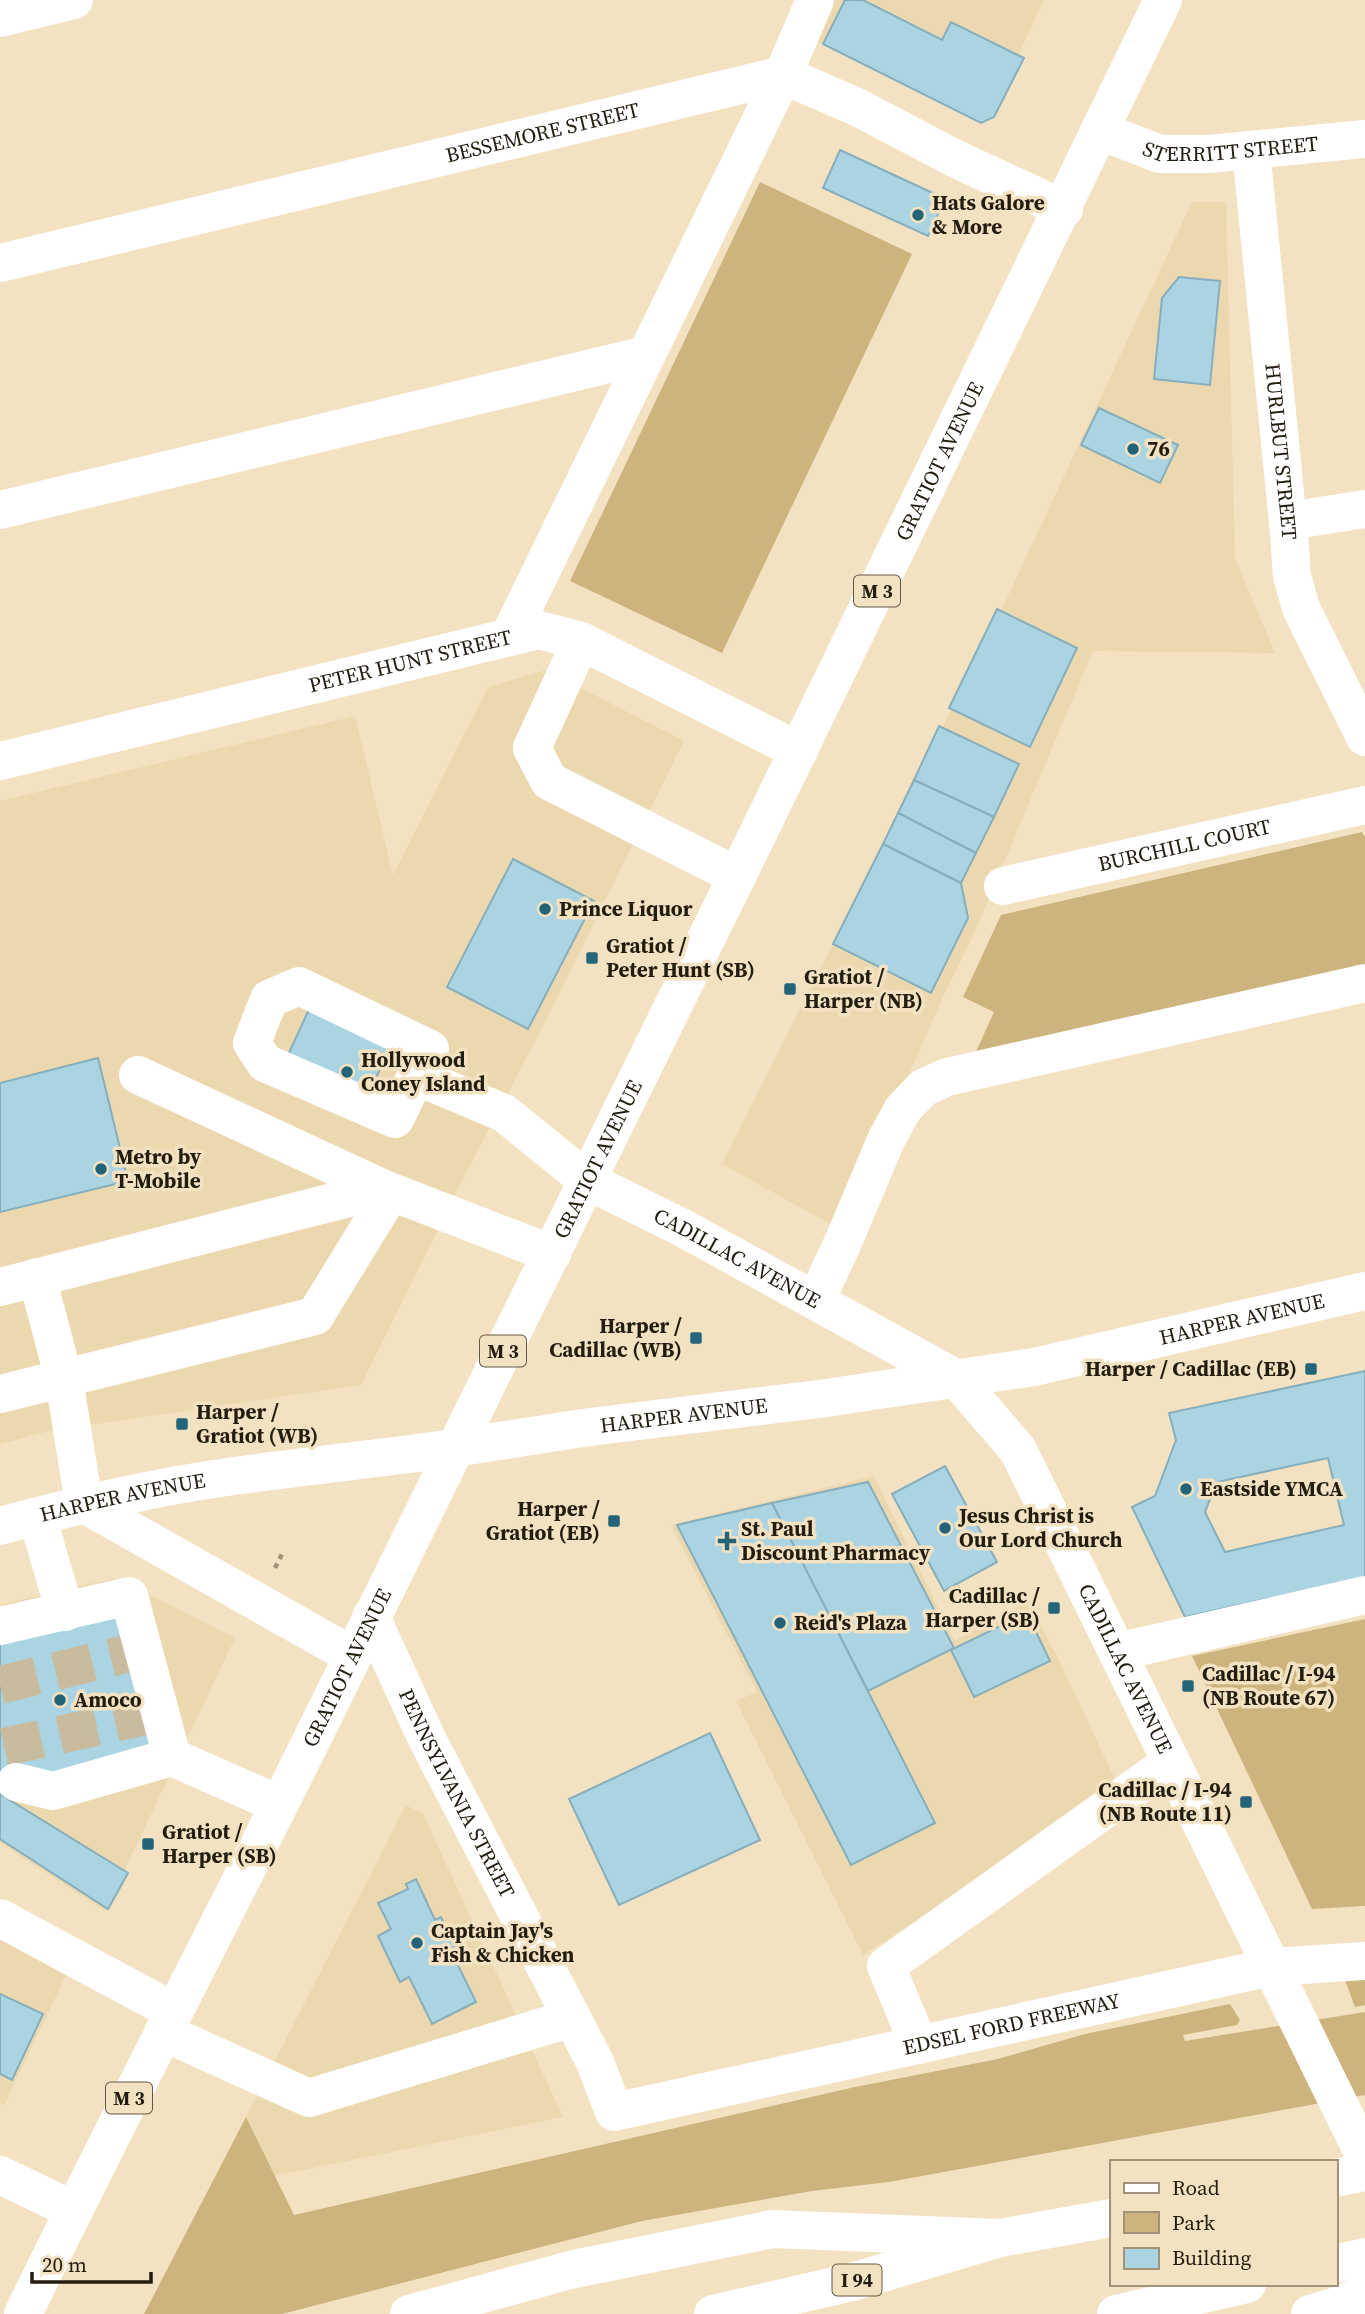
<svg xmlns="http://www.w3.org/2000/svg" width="1365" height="2314" viewBox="0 0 1365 2314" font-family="'Source Serif 4',serif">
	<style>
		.built { fill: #ecd8af }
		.green { fill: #cdb37d }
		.building { fill: #abd4e3; stroke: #86aebc; stroke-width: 2; fill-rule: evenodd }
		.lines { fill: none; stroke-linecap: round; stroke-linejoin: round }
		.minor-tunnel { stroke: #c9bb9e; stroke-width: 38; stroke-dasharray: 38 19; stroke-linecap: butt }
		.path { stroke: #a0937a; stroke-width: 4.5; stroke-dasharray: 5 5; stroke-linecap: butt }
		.minor { stroke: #fff; stroke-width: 38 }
		.major { stroke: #fff; stroke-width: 38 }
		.highway { stroke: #fff; stroke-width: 38 }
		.poi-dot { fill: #236479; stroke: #f3e2c1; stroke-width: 2.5 }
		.labels { text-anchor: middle; stroke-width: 7; stroke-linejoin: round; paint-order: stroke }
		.shield { fill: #f3e2c1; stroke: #615845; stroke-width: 2 }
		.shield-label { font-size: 19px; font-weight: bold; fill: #231d10 }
		.street-label { font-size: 21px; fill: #231d10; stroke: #f3e2c1 }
		.poi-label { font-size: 21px; font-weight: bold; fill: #231d10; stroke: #f3e2c1; text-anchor: start }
	</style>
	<rect width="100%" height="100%" fill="#f3e2c1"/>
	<!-- built -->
	<g class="built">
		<polygon points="825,0 1044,0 987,121 808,37"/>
		<polygon points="1192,202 1226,202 1235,558 1275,653 1093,651 972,938 942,999 841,1230 722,1164 999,615"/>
		<polygon points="546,670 684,741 542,1028 465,1175 361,1385 49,1431 0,1444 0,801 355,716 393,875 488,687"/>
		<polygon points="874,1476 954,1641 1028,1601 1057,1656 1119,1788 863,1955 736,1701 757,1692 671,1525"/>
		<polygon points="116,1578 235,1638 105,1911 0,1843 0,1605"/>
		<polygon points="406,1805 423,1814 563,2117 274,2176 246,2117"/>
		<polygon points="0,1925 69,1969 4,2105 0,2102"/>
	</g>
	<!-- green -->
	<g class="green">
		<polygon points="760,182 912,254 722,653 570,581"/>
		<polygon points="1362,832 1365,837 1365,968 974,1056 994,1012 963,997 1001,915"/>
		<polygon points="1365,1619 1365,1906 1312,1909 1192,1656"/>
		<polygon points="1365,1979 1365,2005 1355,2007 1345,1980"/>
		<polygon points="1230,2004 1240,2020 1237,2025 1183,2035 1185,2041 1365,2012 1365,2095 889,2182 812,2191 642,2221 282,2314 144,2314 246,2117 294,2215 855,2087 998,2059 1085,2034"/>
	</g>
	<!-- building -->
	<g class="building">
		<polygon points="845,0 863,0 942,40 951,22 1024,58 994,117 981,123 823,44"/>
		<polygon points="840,150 935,194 939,212 928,236 823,188"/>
		<polygon points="1179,277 1220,281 1210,385 1154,379 1162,298"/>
		<polygon points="1099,408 1178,445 1160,483 1081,445"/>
		<polygon points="997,609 1077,648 1030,747 949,708"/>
		<polygon points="939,726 1019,764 994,817 914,780"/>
		<polygon points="914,780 994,817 976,853 898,813"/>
		<polygon points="898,813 976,853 961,883 883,844"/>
		<polygon points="883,844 961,883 968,918 931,993 833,944"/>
		<polygon points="513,859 594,901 528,1029 447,987"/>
		<polygon points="312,1003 393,1041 368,1095 287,1057"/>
		<polygon points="98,1058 128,1181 0,1212 0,1083"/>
		<path d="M 1365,1371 L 1365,1577 L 1185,1617 L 1132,1507 L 1155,1496 L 1176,1440 L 1169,1413 ZM 1328,1458 L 1344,1525 L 1225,1552 L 1205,1512 L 1217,1482 Z"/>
		<polygon points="945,1466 997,1562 944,1591 892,1494"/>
		<polygon points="868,1482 954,1648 868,1691 772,1503"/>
		<polygon points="772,1503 935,1823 851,1865 677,1525"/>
		<polygon points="119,1612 154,1747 0,1786 0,1642"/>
		<polygon points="1027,1613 1050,1661 974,1697 951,1650"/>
		<polygon points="710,1733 760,1840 619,1905 569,1799"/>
		<polygon points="0,1794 128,1873 108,1909 0,1839"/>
		<polygon points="416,1879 435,1920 441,1917 455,1947 450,1949 476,2002 432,2024 409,1977 400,1982 378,1936 391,1929 378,1903 408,1889 406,1884"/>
		<polygon points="0,1994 43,2014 12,2080 0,2074"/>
	</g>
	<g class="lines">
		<!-- minor-tunnel -->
		<g class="minor-tunnel">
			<polyline points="0,1685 130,1653"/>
			<polyline points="4,1747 146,1716"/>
		</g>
		<!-- path -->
		<polyline class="path" points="275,1568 282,1554"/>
		<!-- minor -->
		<g class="minor">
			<polyline points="0,18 74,0"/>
			<path id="s1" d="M 1100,131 L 1160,154 L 1209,154 L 1365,139"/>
			<path id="s2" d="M 1251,150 L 1289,533 L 1292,576 L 1301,608 L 1365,737"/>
			<path id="s3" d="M 0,263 L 783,75 L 857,107 L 956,159 L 1064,209"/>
			<polyline points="0,510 646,355"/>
			<polyline points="1288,521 1365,509"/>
			<polyline points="509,637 783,75 815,0"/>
			<polyline points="581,641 532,748 549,781 737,876"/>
			<path id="s4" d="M 0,761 L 539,630 L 581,641 L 799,751"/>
			<path id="s5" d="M 1003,886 L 1365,805"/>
			<polyline points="138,1075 384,1189 552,1254"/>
			<polyline points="416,1076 395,1119 265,1063 252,1043 269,999 299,986 430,1049 416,1076 504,1113 588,1181"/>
			<polyline points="37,1277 64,1379 84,1504"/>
			<polyline points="0,1287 384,1189"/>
			<polyline points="816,1300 844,1240 886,1140 903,1109 923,1088 947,1077 1365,983"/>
			<polyline points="0,1394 315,1316 391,1192"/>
			<polyline points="37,1516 65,1612"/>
			<path id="s6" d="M 0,1526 C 77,1505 155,1487 234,1476 C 308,1466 382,1458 455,1448"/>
			<path id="s7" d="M 371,1617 L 427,1739 L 595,2062 L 614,2112 L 1271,1967 L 1365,1961"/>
			<polyline points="0,1626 129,1596 172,1757 278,1804"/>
			<polyline points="1117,1652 1365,1595"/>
			<polyline points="16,1782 53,1791 172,1757"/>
			<polyline points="0,1918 173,2011"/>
			<polyline points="163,2032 309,2098 572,2018"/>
			<polyline points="919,2045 886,1966 1171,1762"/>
		</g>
		<!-- major -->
		<g class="major">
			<path id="s8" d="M 588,1181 L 683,1228 L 957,1379 L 1018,1450 L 1365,2157"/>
			<path id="s9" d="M 455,1448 L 582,1428 L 819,1399 L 1034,1367 L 1365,1291"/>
			<polyline points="84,1504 353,1656"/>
			<path id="s10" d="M 23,2314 C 119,2116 222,1921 320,1723 C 603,1150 886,576 1163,0"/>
		</g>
		<!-- highway -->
		<g class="highway">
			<polyline points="0,2175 73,2210"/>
			<polyline points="1335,2178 1365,2172"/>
			<polyline points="1335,2264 1365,2257"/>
			<polyline points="409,2314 574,2269 773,2229 1000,2238"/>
			<polyline points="713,2314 852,2282 1000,2238 1111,2218"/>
			<polyline points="1116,2314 1247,2284"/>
			<polyline points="1310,2314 1334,2307 1365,2294"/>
		</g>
	</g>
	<!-- markers -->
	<g class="poi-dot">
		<circle cx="918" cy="215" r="7"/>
		<circle cx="1133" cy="449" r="7"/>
		<circle cx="545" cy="909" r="7"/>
		<rect x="585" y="951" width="14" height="14" rx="3.5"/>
		<rect x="783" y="982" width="14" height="14" rx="3.5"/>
		<circle cx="347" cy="1072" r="7"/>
		<circle cx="101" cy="1169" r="7"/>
		<rect x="689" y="1331" width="14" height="14" rx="3.5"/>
		<rect x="1304" y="1362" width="14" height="14" rx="3.5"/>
		<rect x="175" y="1417" width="14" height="14" rx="3.5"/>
		<circle cx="1186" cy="1489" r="7"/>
		<rect x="607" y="1514" width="14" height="14" rx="3.5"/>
		<circle cx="945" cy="1528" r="7"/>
		<path d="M723.5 1530.5h7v7h7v7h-7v7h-7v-7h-7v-7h7z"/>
		<rect x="1047" y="1601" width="14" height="14" rx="3.5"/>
		<circle cx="780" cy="1623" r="7"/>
		<rect x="1181" y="1679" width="14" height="14" rx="3.5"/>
		<circle cx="60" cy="1700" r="7"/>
		<rect x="1239" y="1795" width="14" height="14" rx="3.5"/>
		<rect x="141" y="1837" width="14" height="14" rx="3.5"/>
		<circle cx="417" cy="1943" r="7"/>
	</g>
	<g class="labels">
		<!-- shield labels -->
		<g class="shield">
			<rect x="854" y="575.5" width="46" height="31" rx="5"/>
			<rect x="480" y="1335.5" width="46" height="31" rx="5"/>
			<rect x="106" y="2082.5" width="46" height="31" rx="5"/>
			<rect x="832.5" y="2264.5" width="49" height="31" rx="5"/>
		</g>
		<g class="shield-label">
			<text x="877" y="598">M 3</text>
			<text x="503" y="1358">M 3</text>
			<text x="129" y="2105">M 3</text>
			<text x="857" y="2287">I 94</text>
		</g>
		<!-- street labels -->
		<g class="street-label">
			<text dy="7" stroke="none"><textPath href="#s3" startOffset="558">BESSEMORE STREET</textPath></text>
			<text dy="7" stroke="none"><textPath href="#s1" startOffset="135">STERRITT STREET</textPath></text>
			<text dy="7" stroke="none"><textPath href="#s2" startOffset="303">HURLBUT STREET</textPath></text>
			<text dy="7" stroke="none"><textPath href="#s10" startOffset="2067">GRATIOT AVENUE</textPath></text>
			<text dy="7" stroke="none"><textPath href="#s4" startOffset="422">PETER HUNT STREET</textPath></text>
			<text dy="7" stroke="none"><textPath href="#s5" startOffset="186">BURCHILL COURT</textPath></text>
			<text dy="7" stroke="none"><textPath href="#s10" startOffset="1290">GRATIOT AVENUE</textPath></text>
			<text dy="7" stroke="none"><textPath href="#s8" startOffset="168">CADILLAC AVENUE</textPath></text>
			<text dy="7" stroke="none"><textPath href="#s9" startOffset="798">HARPER AVENUE</textPath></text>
			<text dy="7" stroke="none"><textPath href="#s9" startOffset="231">HARPER AVENUE</textPath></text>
			<text dy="7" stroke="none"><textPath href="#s6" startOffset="126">HARPER AVENUE</textPath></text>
			<text dy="7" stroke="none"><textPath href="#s10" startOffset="723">GRATIOT AVENUE</textPath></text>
			<text dy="7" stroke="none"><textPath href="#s8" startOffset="756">CADILLAC AVENUE</textPath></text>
			<text dy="7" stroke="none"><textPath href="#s7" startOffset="196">PENNSYLVANIA STREET</textPath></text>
			<text dy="7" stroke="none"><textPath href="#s7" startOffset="959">EDSEL FORD FREEWAY</textPath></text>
		</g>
		<!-- poi labels -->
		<g class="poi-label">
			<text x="932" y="210">Hats Galore<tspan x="932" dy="24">&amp; More</tspan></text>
			<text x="1147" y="456">76</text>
			<text x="559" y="916">Prince Liquor</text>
			<text x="606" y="953">Gratiot /<tspan x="606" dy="24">Peter Hunt (SB)</tspan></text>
			<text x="804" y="984">Gratiot /<tspan x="804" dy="24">Harper (NB)</tspan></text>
			<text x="361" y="1067">Hollywood<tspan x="361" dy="24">Coney Island</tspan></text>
			<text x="115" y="1164">Metro by<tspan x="115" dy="24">T-Mobile</tspan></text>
			<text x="682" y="1333" text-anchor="end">Harper /<tspan x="682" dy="24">Cadillac (WB)</tspan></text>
			<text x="1297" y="1376" text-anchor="end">Harper / Cadillac (EB)</text>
			<text x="196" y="1419">Harper /<tspan x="196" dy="24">Gratiot (WB)</tspan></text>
			<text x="1200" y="1496">Eastside YMCA</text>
			<text x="600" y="1516" text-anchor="end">Harper /<tspan x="600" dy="24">Gratiot (EB)</tspan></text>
			<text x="959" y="1523">Jesus Christ is<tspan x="959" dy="24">Our Lord Church</tspan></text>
			<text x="741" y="1536">St. Paul<tspan x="741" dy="24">Discount Pharmacy</tspan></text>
			<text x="1040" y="1603" text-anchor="end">Cadillac /<tspan x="1040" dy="24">Harper (SB)</tspan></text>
			<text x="794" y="1630">Reid's Plaza</text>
			<text x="1202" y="1681">Cadillac / I-94<tspan x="1202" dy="24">(NB Route 67)</tspan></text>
			<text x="74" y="1707">Amoco</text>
			<text x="1232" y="1797" text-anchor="end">Cadillac / I-94<tspan x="1232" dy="24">(NB Route 11)</tspan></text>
			<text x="162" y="1839">Gratiot /<tspan x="162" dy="24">Harper (SB)</tspan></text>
			<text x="431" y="1938">Captain Jay's<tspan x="431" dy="24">Fish &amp; Chicken</tspan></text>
		</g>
	</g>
	<!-- legend -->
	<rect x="1110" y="2160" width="228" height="126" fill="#f3e2c1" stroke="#a0937a" stroke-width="2"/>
	<rect x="1124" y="2183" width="35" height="10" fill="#ffffff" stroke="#a0937a" stroke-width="2"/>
	<text x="1172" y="2195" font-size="21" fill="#231d10">Road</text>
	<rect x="1124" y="2212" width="35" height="21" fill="#cdb37d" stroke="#a0937a" stroke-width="2"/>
	<text x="1172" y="2230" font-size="21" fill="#231d10">Park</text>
	<rect x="1124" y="2248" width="35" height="21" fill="#abd4e3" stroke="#a0937a" stroke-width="2"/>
	<text x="1172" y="2265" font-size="21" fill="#231d10">Building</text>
	<!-- scale -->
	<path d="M32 2272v10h119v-10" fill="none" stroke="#231d10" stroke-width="3.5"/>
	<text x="42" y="2272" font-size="21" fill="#231d10" stroke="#f3e2c1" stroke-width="5" paint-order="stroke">20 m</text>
</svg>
